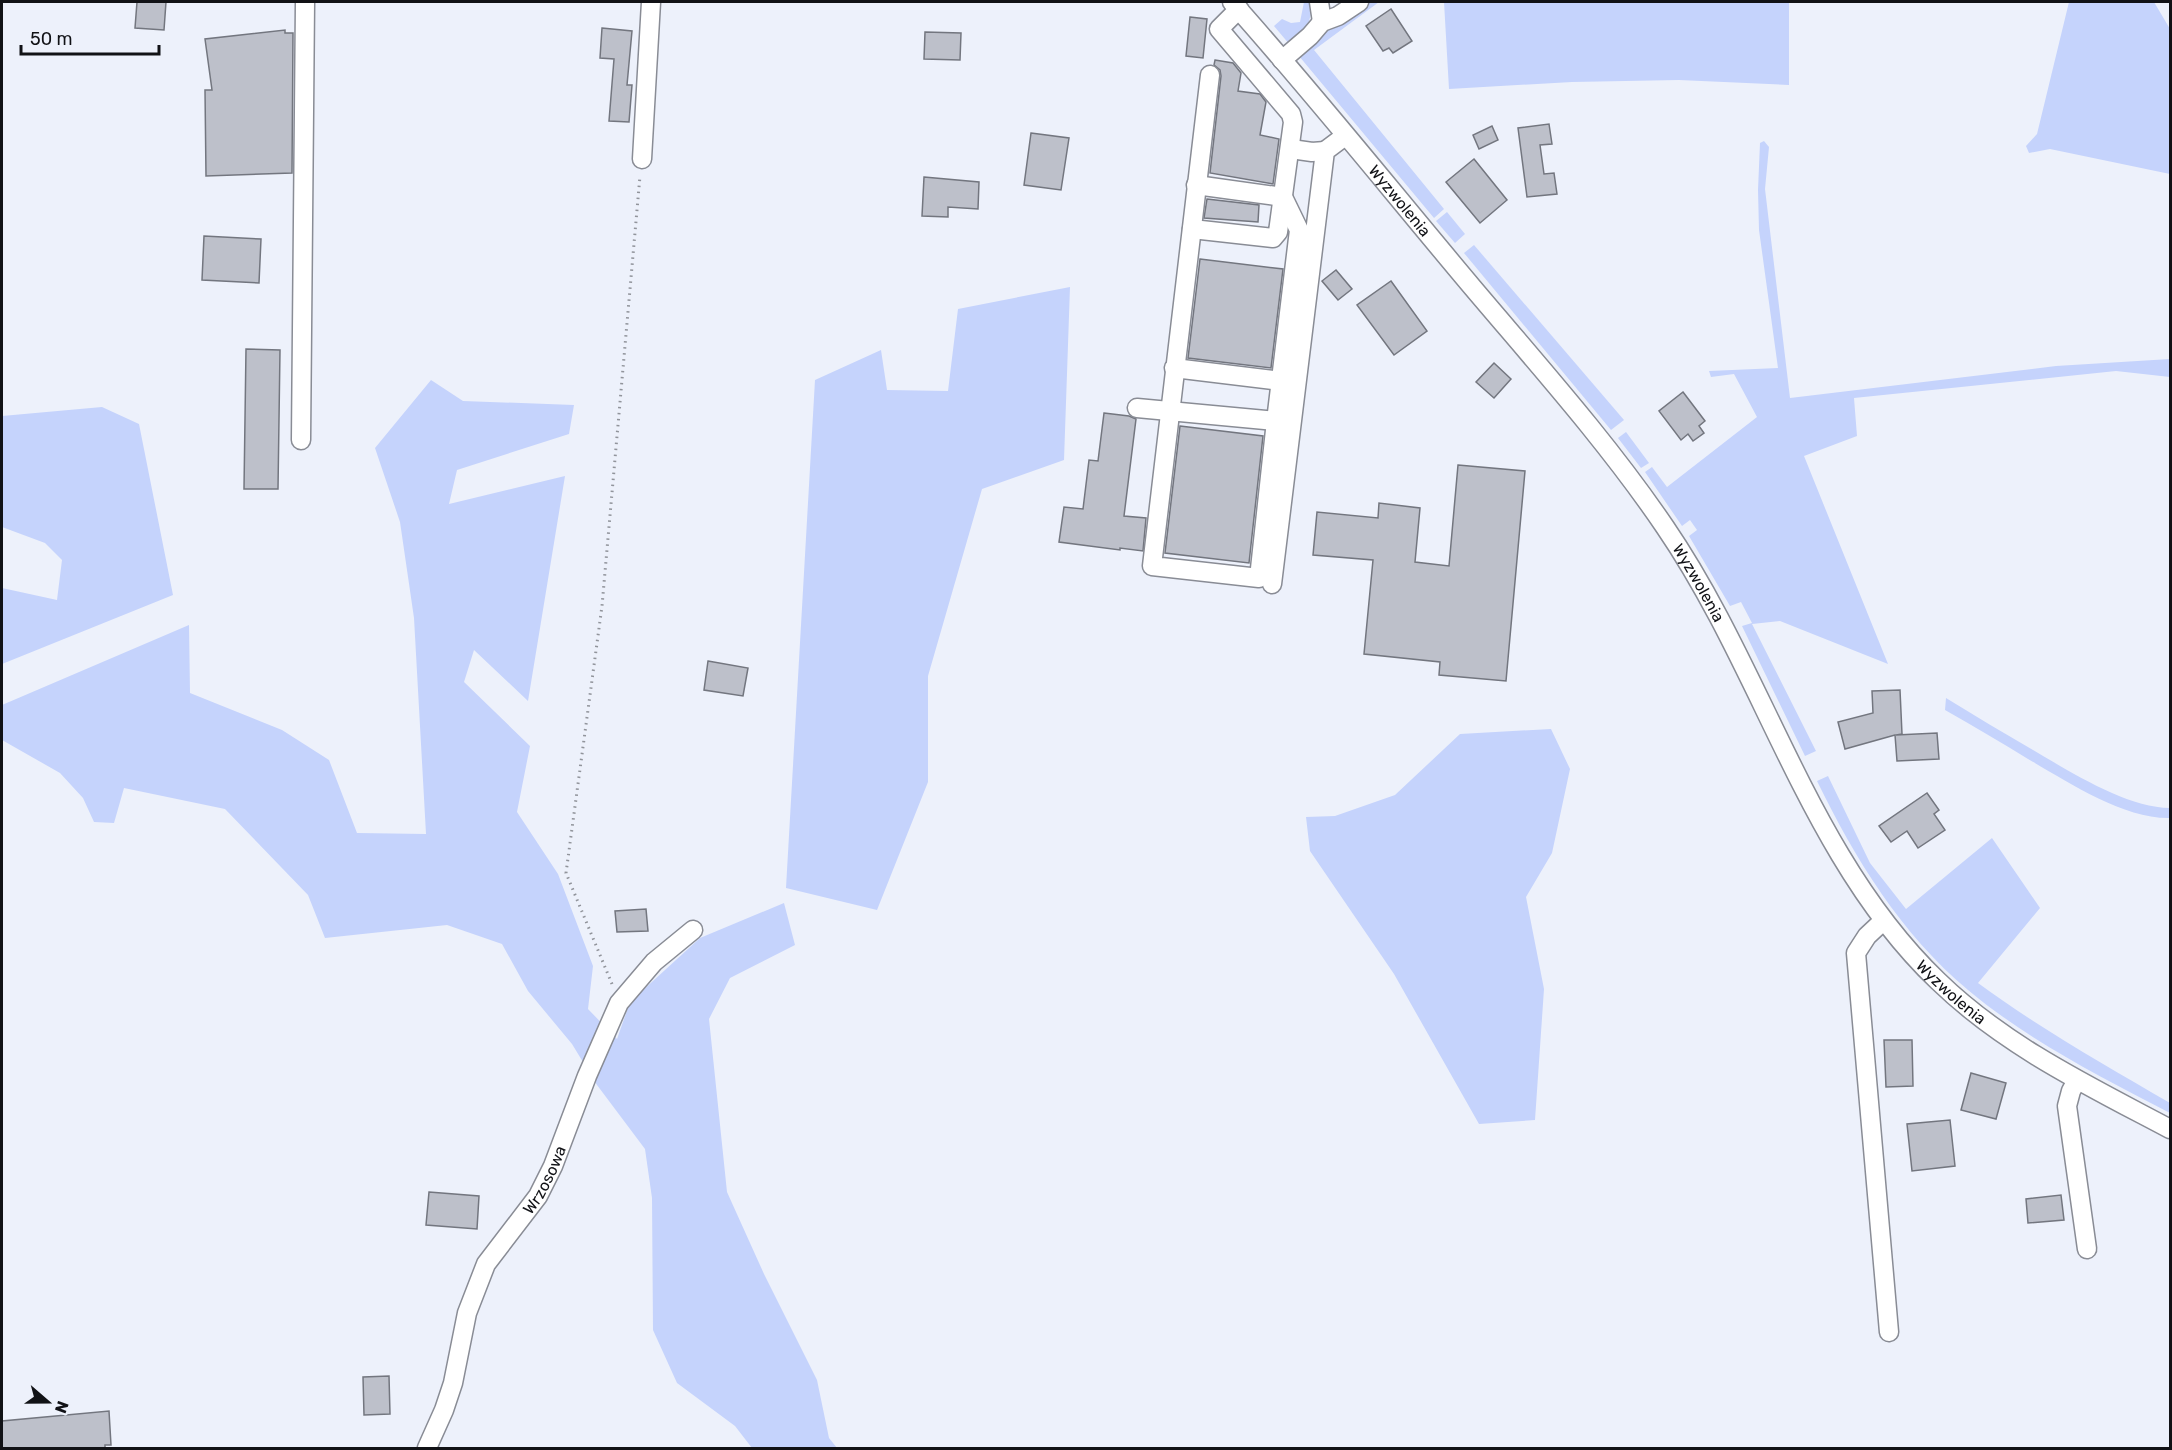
<svg xmlns="http://www.w3.org/2000/svg" width="2172" height="1450" viewBox="0 0 2172 1450" font-family="Rubik,sans-serif">
	<style>
		.green { fill: #c5d3fc }
		.building { fill: #bdc0ca; stroke: #73767f; stroke-width: 1.5 }
		.lines { fill: none; stroke-linecap: round; stroke-linejoin: round }
		.minor-casing { stroke: #898c95; stroke-width: 21 }
		.path { stroke: #91949b; stroke-width: 3; stroke-dasharray: 1.5 4.5; stroke-linecap: butt }
		.minor { stroke: #fff; stroke-width: 18 }
		.labels { text-anchor: middle; stroke-width: 6; stroke-linejoin: round; paint-order: stroke }
		.street-label { font-size: 16px; fill: #111216; stroke: #edf1fb }
	</style>
	<rect width="100%" height="100%" fill="#edf1fb"/>
	<!-- green -->
	<g class="green">
		<path d="M 1304,2 L 1313,2 C 1308,27 1310,28 1290,45 L 1274,26 L 1282,19 L 1291,23 L 1300,22 Z"/>
		<polygon points="1369,2 1379,2 1314,50 1444,209 1434,218 1299,56 1303,48"/>
		<polygon points="1444,2 1789,2 1789,85 1679,80 1572,82 1449,89"/>
		<polygon points="2069,2 2154,2 2170,29 2170,174 2050,149 2029,153 2026,146 2037,134"/>
		<polygon points="1764,141 1769,147 1765,189 1790,398 2056,366 2170,359 2170,377 2116,371 1854,398 1857,436 1804,456 1888,664 1780,621 1752,624 1816,751 1805,756 1742,626 1752,623 1741,602 1730,606 1689,536 1697,530 1690,520 1682,526 1645,472 1652,467 1667,487 1757,417 1734,374 1711,377 1709,371 1778,368 1759,230 1758,190 1760,143"/>
		<polygon points="1447,212 1465,234 1455,243 1436,221"/>
		<polygon points="1474,245 1624,420 1611,430 1464,253"/>
		<polygon points="1070,287 1064,460 982,489 928,676 928,782 877,910 786,888 815,380 881,350 887,390 948,391 958,309"/>
		<polygon points="431,380 463,401 574,405 569,434 457,470 449,504 565,476 528,701 474,650 464,682 530,746 517,812 558,874 593,966 588,1009 617,1039 630,1002 700,938 784,903 795,945 730,978 709,1019 727,1192 764,1274 817,1380 829,1438 837,1448 752,1448 735,1426 677,1383 653,1330 652,1198 645,1149 597,1085 572,1044 528,991 502,944 447,925 325,938 308,895 225,809 124,788 114,823 94,822 83,798 60,773 2,740 2,705 189,625 190,693 282,730 329,760 357,833 426,834 414,618 400,522 375,448"/>
		<polygon points="102,407 139,424 173,595 2,664 2,588 57,600 62,560 45,543 2,527 2,416"/>
		<polygon points="1626,432 1649,463 1641,468 1618,438"/>
		<path d="M 1946,698 C 1975,716 2004,733 2033,750 C 2069,771 2127,808 2170,808 L 2170,818 C 2123,819 2068,782 2028,759 C 2001,742 1973,726 1945,710 Z"/>
		<polygon points="1551,729 1570,769 1552,853 1526,897 1544,989 1535,1120 1479,1124 1394,974 1310,851 1306,817 1335,816 1395,795 1460,734"/>
		<path d="M 1828,776 L 1870,863 L 1906,909 L 1992,838 L 2040,908 L 1978,983 C 2039,1028 2105,1065 2170,1103 L 2170,1113 C 2101,1077 2029,1041 1968,990 C 1901,934 1855,859 1817,781 Z"/>
	</g>
	<!-- building -->
	<g class="building">
		<polygon points="137,2 166,2 164,30 135,28"/>
		<polygon points="1391,9 1412,41 1393,53 1389,48 1383,51 1366,26"/>
		<polygon points="1190,17 1207,19 1203,58 1186,56"/>
		<polygon points="602,28 632,31 627,85 632,85 629,122 609,121 614,59 600,58"/>
		<polygon points="285,30 285,33 293,33 292,173 206,176 205,90 212,90 205,39"/>
		<polygon points="925,32 961,33 960,60 924,59"/>
		<polygon points="1215,60 1233,63 1241,73 1238,91 1260,94 1266,102 1260,135 1279,139 1273,184 1210,173 1221,76 1220,70 1214,65"/>
		<polygon points="1549,124 1552,144 1540,145 1544,174 1554,173 1557,194 1527,197 1518,128"/>
		<polygon points="1492,126 1498,140 1479,149 1473,135"/>
		<polygon points="1031,133 1069,138 1061,190 1024,185"/>
		<polygon points="1474,159 1507,200 1480,223 1446,182"/>
		<polygon points="924,177 979,182 978,209 948,207 948,217 922,216"/>
		<polygon points="1207,199 1259,205 1258,222 1204,218"/>
		<polygon points="204,236 261,239 259,283 202,280"/>
		<polygon points="1200,259 1283,269 1271,368 1188,358"/>
		<polygon points="1336,270 1352,289 1338,300 1322,281"/>
		<polygon points="1391,281 1427,331 1394,355 1357,305"/>
		<polygon points="246,349 280,350 278,489 244,489"/>
		<polygon points="1494,363 1511,379 1494,398 1476,382"/>
		<polygon points="1683,392 1705,421 1699,426 1704,433 1693,441 1688,434 1681,440 1659,411"/>
		<polygon points="1104,413 1129,416 1136,419 1124,516 1146,518 1143,551 1120,548 1120,550 1059,542 1064,507 1083,509 1089,460 1098,461"/>
		<polygon points="1180,426 1263,436 1249,563 1165,553"/>
		<polygon points="1458,465 1525,471 1506,681 1439,675 1440,662 1364,654 1373,560 1313,555 1317,512 1378,518 1379,503 1420,508 1415,562 1449,566"/>
		<polygon points="708,661 748,668 743,696 704,690"/>
		<polygon points="1900,690 1902,734 1896,735 1937,733 1939,759 1897,761 1895,735 1845,749 1838,722 1873,713 1872,691"/>
		<polygon points="1927,793 1939,810 1934,814 1945,830 1918,848 1907,831 1891,842 1879,826"/>
		<polygon points="646,909 648,931 617,932 615,911"/>
		<polygon points="1884,1040 1912,1040 1913,1086 1886,1087"/>
		<polygon points="1971,1073 2006,1083 1996,1119 1961,1110"/>
		<polygon points="1950,1120 1955,1166 1912,1171 1907,1124"/>
		<polygon points="429,1192 479,1196 477,1229 426,1225"/>
		<polygon points="2061,1195 2064,1220 2028,1223 2026,1199"/>
		<polygon points="389,1376 390,1414 364,1415 363,1377"/>
		<polygon points="109,1411 111,1445 105,1445 105,1449 2,1449 2,1421"/>
	</g>
	<g class="lines">
		<defs>
			<g id="minor">
				<path id="s1" d="M 1232,2 C 1315,95 1393,193 1473,288 C 1539,366 1608,443 1665,527 C 1765,673 1809,858 1938,981 C 2005,1046 2089,1086 2170,1129"/>
				<polyline points="1319,2 1322,22"/>
				<polyline points="1282,60 1310,36 1322,22 1338,16 1359,2"/>
				<polyline points="1210,75 1152,566 1259,578 1276,421"/>
				<polyline points="1291,149 1312,152 1325,151"/>
				<polyline points="642,159 651,2"/>
				<polyline points="1192,229 1273,238 1278,232 1293,122 1291,114 1219,29 1239,9"/>
				<polyline points="1174,368 1281,381"/>
				<polyline points="1137,408 1276,421 1299,230 1283,197 1196,185"/>
				<polyline points="301,440 305,2"/>
				<polyline points="1272,584 1325,151 1345,136"/>
				<polyline points="1883,921 1867,936 1856,953 1889,1332"/>
				<polyline points="2077,1080 2071,1091 2067,1106 2087,1249"/>
				<path id="s2" d="M 427,1448 L 444,1410 L 453,1383 L 467,1313 L 486,1264 L 538,1196 L 553,1166 L 587,1076 L 619,1003 L 654,962 L 693,930"/>
			</g>
		</defs>
		<!-- minor casing -->
		<use href="#minor" class="minor-casing"/>
		<!-- path -->
		<polyline class="path" points="612,984 566,873 602,606 640,176"/>
		<!-- minor -->
		<use href="#minor" class="minor"/>
	</g>
	<g class="labels">
		<!-- street labels -->
		<g class="street-label">
			<text dy="6" stroke="none"><textPath href="#s1" startOffset="260">Wyzwolenia</textPath></text>
			<text dy="6" stroke="none"><textPath href="#s1" startOffset="746">Wyzwolenia</textPath></text>
			<text dy="6" stroke="none"><textPath href="#s1" startOffset="1230">Wyzwolenia</textPath></text>
			<text dy="6" stroke="none"><textPath href="#s2" startOffset="297">Wrzosowa</textPath></text>
		</g>
	</g>
	<!-- border -->
	<rect width="2172" height="1450" fill="none" stroke="#111216" stroke-width="6"/>
	<!-- north arrow -->
	<g transform="translate(48 1402) rotate(110)" stroke="#edf1fb" stroke-width="4.5" paint-order="stroke">
	<path d="M0-4.5L10 22L0 15L-10 22Z" fill="#111216"/>
	<text y="-9" font-size="16" font-weight="bold" text-anchor="middle" fill="#111216">N</text>
	</g>
	<!-- scale -->
	<path d="M21 45v9h138v-9" fill="none" stroke="#111216" stroke-width="3"/>
	<text x="30" y="45" font-size="18" fill="#111216" stroke="#edf1fb" stroke-width="4.5" paint-order="stroke">50 m</text>
</svg>
